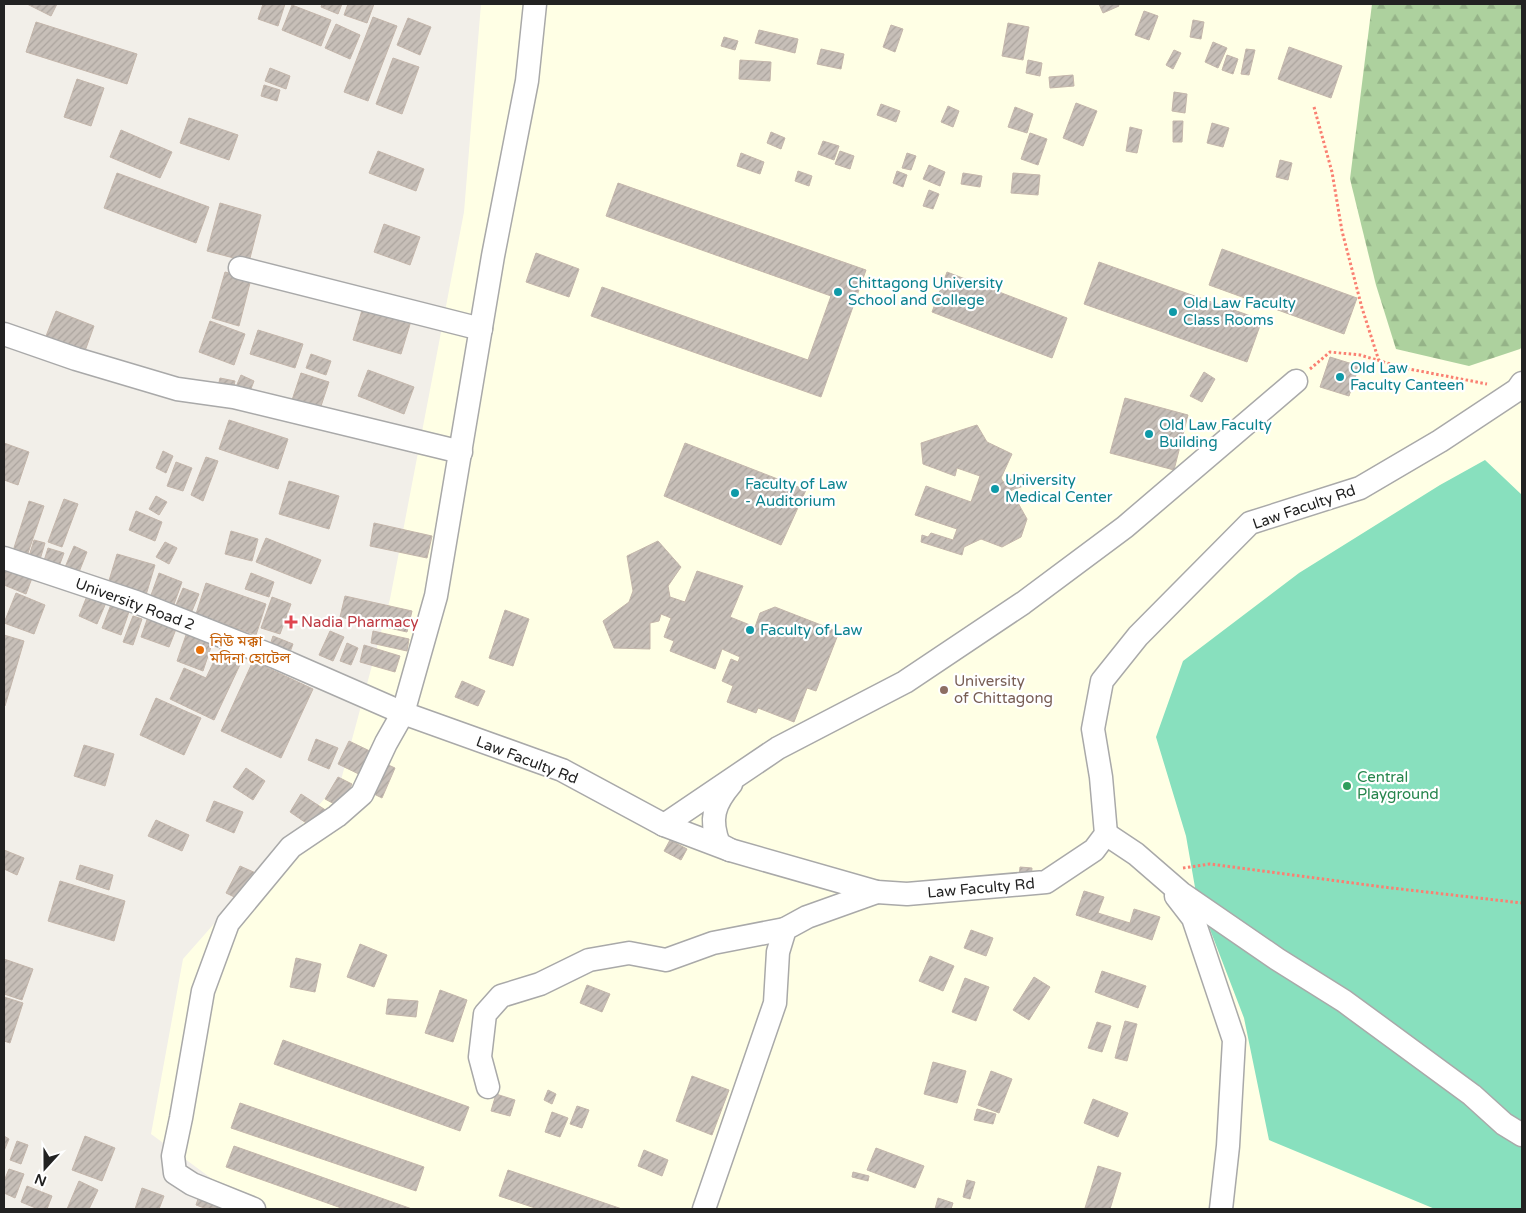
<svg xmlns="http://www.w3.org/2000/svg" width="1526" height="1213" viewBox="0 0 1526 1213" font-family="'Varela Round','Noto Sans Bengali',sans-serif">
	<style>
		.education { fill: #ffffe5 }
		.forest { fill: url(#forest-firs) }
		.pitch { fill: #88e0be }
		.building { fill: url(#building-hatch); stroke: #c4b6ab }
		.lines { fill: none; stroke-linecap: round; stroke-linejoin: round }
		.minor-casing { stroke: #a9a9a9; stroke-width: 25 }
		.path { stroke: #fa8072; stroke-width: 3; stroke-dasharray: 2.5 2.5; stroke-linecap: butt }
		.minor { stroke: #fff; stroke-width: 22 }
		.culture-dot { fill: #0f9aa8; stroke: #fff; stroke-width: 2 }
		.health-dot { fill: #e0444e; stroke: #fff; stroke-width: 2 }
		.food-dot { fill: #e8710a; stroke: #fff; stroke-width: 2 }
		.education-dot { fill: #8d6e63; stroke: #fff; stroke-width: 2 }
		.leisure-dot { fill: #2e9e5b; stroke: #fff; stroke-width: 2 }
		.labels { text-anchor: middle; stroke-width: 4.5; stroke-linejoin: round; paint-order: stroke }
		.culture-label { font-size: 15px; fill: #0d838f; stroke: #fff; text-anchor: start }
		.street-label { font-size: 15px; fill: #222; stroke: #fff }
		.health-label { font-size: 15px; fill: #be3a42; stroke: #fff; text-anchor: start }
		.food-label { font-size: 15px; fill: #c56008; stroke: #fff; text-anchor: start }
		.education-label { font-size: 15px; fill: #785e54; stroke: #fff; text-anchor: start }
		.leisure-label { font-size: 15px; fill: #27864d; stroke: #fff; text-anchor: start }
	</style>
	<defs>
		<pattern id="forest-firs" width="22" height="20" patternUnits="userSpaceOnUse" patternTransform="scale(1.25)"><rect width="22" height="20" fill="#add19e"/><path d="M5 1l3.5 6h-7zM16 11l3.5 6h-7z" fill="#95b388"/></pattern>
		<pattern id="building-hatch" width="6" height="6" patternUnits="userSpaceOnUse" patternTransform="scale(1.25)"><rect width="6" height="6" fill="#c7bfb8"/><path d="M-1 1l2-2M0 6l6-6M5 7l2-2" fill="none" stroke="#aba49e"/></pattern>
	</defs>
	<rect width="100%" height="100%" fill="#f2efe9"/>
	<!-- education -->
	<polygon class="education" points="481,4 1522,4 1522,1209 253,1209 151,1134 183,959 341,780 390,599 464,212"/>
	<!-- forest -->
	<polygon class="forest" points="1372,4 1522,4 1522,347 1520,349 1469,366 1396,349 1376,285 1350,179"/>
	<!-- pitch -->
	<polygon class="pitch" points="1485,460 1522,495 1522,1209 1435,1209 1269,1140 1244,1018 1196,893 1186,836 1156,737 1183,661 1299,573 1440,485"/>
	<!-- building -->
	<g class="building">
		<polygon points="27,4 57,4 51,16"/>
		<polygon points="263,4 285,4 278,26 258,19"/>
		<polygon points="322,4 342,4 338,14 321,7"/>
		<polygon points="348,4 374,4 367,23 344,15"/>
		<polygon points="1099,4 1118,4 1119,6 1103,13"/>
		<polygon points="292,5 331,20 321,46 282,30"/>
		<polygon points="1144,11 1158,16 1149,40 1135,35"/>
		<polygon points="373,17 397,26 368,101 344,92"/>
		<polygon points="408,18 431,27 420,55 397,45"/>
		<polygon points="1193,20 1204,22 1201,39 1190,37"/>
		<polygon points="36,22 137,54 127,84 26,52"/>
		<polygon points="1008,23 1029,27 1023,60 1002,56"/>
		<polygon points="336,24 360,35 350,59 325,48"/>
		<polygon points="891,25 903,29 895,52 883,47"/>
		<polygon points="759,30 798,39 795,53 755,43"/>
		<polygon points="724,37 738,41 735,50 721,46"/>
		<polygon points="1213,42 1227,48 1218,68 1205,62"/>
		<polygon points="1289,47 1342,66 1331,98 1278,79"/>
		<polygon points="821,49 844,54 841,69 817,64"/>
		<polygon points="1246,49 1255,50 1249,75 1241,74"/>
		<polygon points="1174,50 1181,53 1173,69 1166,65"/>
		<polygon points="1227,55 1238,59 1233,74 1222,70"/>
		<polygon points="393,58 419,67 402,114 376,104"/>
		<polygon points="740,60 771,62 770,81 739,79"/>
		<polygon points="1028,60 1042,63 1040,76 1026,73"/>
		<polygon points="270,68 290,76 286,89 265,81"/>
		<polygon points="1073,75 1074,86 1050,88 1049,77"/>
		<polygon points="77,79 104,88 91,126 64,117"/>
		<polygon points="264,85 280,90 277,101 261,96"/>
		<polygon points="1174,92 1187,94 1185,113 1172,111"/>
		<polygon points="1076,103 1097,111 1083,146 1063,138"/>
		<polygon points="881,104 900,111 896,122 877,115"/>
		<polygon points="948,106 959,111 953,127 941,122"/>
		<polygon points="1015,107 1033,114 1027,133 1008,127"/>
		<polygon points="189,118 238,135 229,160 180,143"/>
		<polygon points="1173,121 1183,121 1182,142 1173,142"/>
		<polygon points="1212,123 1229,128 1223,147 1207,143"/>
		<polygon points="1130,127 1142,130 1137,153 1126,151"/>
		<polygon points="121,130 172,152 160,178 110,157"/>
		<polygon points="771,132 785,138 781,149 767,143"/>
		<polygon points="1030,133 1047,139 1038,165 1021,159"/>
		<polygon points="823,141 839,146 834,160 818,154"/>
		<polygon points="378,151 424,169 416,191 369,173"/>
		<polygon points="840,151 854,156 850,169 835,164"/>
		<polygon points="741,153 764,162 760,174 737,166"/>
		<polygon points="907,153 916,156 911,170 902,168"/>
		<polygon points="1280,160 1292,163 1288,180 1276,177"/>
		<polygon points="929,165 945,172 940,186 923,179"/>
		<polygon points="798,171 812,176 809,186 795,181"/>
		<polygon points="897,171 907,175 903,187 893,183"/>
		<polygon points="117,173 209,207 196,243 104,208"/>
		<polygon points="963,173 982,176 980,187 961,184"/>
		<polygon points="1013,173 1040,175 1038,195 1011,193"/>
		<polygon points="618,183 866,270 821,397 591,316 602,287 808,360 831,296 606,216"/>
		<polygon points="929,190 939,194 933,209 923,206"/>
		<polygon points="220,203 261,215 249,262 207,251"/>
		<polygon points="384,224 420,237 410,265 374,252"/>
		<polygon points="1222,249 1357,298 1344,334 1209,285"/>
		<polygon points="536,253 579,269 569,297 526,282"/>
		<polygon points="1099,262 1262,320 1247,362 1084,304"/>
		<polygon points="225,272 251,279 239,326 212,318"/>
		<polygon points="947,272 1067,318 1052,358 932,312"/>
		<polygon points="363,307 411,321 401,354 353,340"/>
		<polygon points="56,311 94,326 85,351 46,336"/>
		<polygon points="210,321 245,334 234,365 199,352"/>
		<polygon points="258,330 303,344 295,368 250,354"/>
		<polygon points="311,354 331,361 326,375 306,368"/>
		<polygon points="1330,357 1359,366 1349,396 1320,387"/>
		<polygon points="368,370 414,387 404,414 358,396"/>
		<polygon points="1204,372 1215,379 1202,402 1190,396"/>
		<polygon points="301,373 329,382 318,415 290,406"/>
		<polygon points="241,375 254,381 247,399 233,394"/>
		<polygon points="220,378 235,381 232,394 217,391"/>
		<polygon points="1125,398 1188,415 1174,470 1110,453"/>
		<polygon points="229,420 288,439 278,469 219,449"/>
		<polygon points="977,425 987,442 1012,454 1001,478 1003,482 1025,474 1029,484 1007,492 1018,503 1027,519 1021,537 1002,547 981,539 964,547 962,555 921,542 922,535 928,537 931,533 953,540 957,529 915,515 926,486 971,502 980,476 957,468 955,476 923,464 921,443"/>
		<polygon points="4,443 29,452 18,485 4,480"/>
		<polygon points="685,443 806,490 781,545 664,496"/>
		<polygon points="163,451 173,456 166,473 156,468"/>
		<polygon points="206,457 218,461 203,501 191,495"/>
		<polygon points="176,462 192,468 183,491 167,486"/>
		<polygon points="289,481 339,496 329,529 279,514"/>
		<polygon points="156,496 167,502 159,515 149,509"/>
		<polygon points="64,499 78,504 62,547 48,542"/>
		<polygon points="29,501 44,506 26,559 12,554"/>
		<polygon points="136,511 162,522 155,541 129,530"/>
		<polygon points="374,523 432,536 427,558 370,546"/>
		<polygon points="231,531 258,539 252,561 225,554"/>
		<polygon points="266,538 321,560 311,584 256,562"/>
		<polygon points="34,540 45,543 38,566 27,563"/>
		<polygon points="658,541 681,567 668,586 670,597 685,602 697,571 743,586 730,617 755,627 760,613 775,607 839,632 816,691 807,688 794,722 758,708 756,713 727,702 733,686 722,681 731,659 738,662 740,657 722,649 715,669 670,651 674,641 664,637 671,618 661,614 659,621 650,623 650,649 614,648 603,621 629,602 633,591 627,556"/>
		<polygon points="165,542 177,548 169,564 156,557"/>
		<polygon points="74,546 87,552 77,577 63,572"/>
		<polygon points="48,548 64,553 58,569 43,564"/>
		<polygon points="117,554 155,565 146,595 108,584"/>
		<polygon points="4,567 32,578 26,594 4,585"/>
		<polygon points="159,573 182,582 173,607 150,598"/>
		<polygon points="251,573 274,582 269,597 245,589"/>
		<polygon points="206,583 266,604 256,635 196,614"/>
		<polygon points="183,588 199,594 192,611 176,605"/>
		<polygon points="89,591 108,598 97,624 79,616"/>
		<polygon points="16,593 45,605 34,634 4,623"/>
		<polygon points="345,596 412,611 407,632 340,617"/>
		<polygon points="272,597 291,604 280,634 261,628"/>
		<polygon points="112,602 130,609 121,635 102,628"/>
		<polygon points="505,610 529,619 513,666 489,658"/>
		<polygon points="149,614 178,624 169,647 141,637"/>
		<polygon points="133,616 142,619 133,645 123,642"/>
		<polygon points="330,631 344,637 333,661 319,655"/>
		<polygon points="373,631 409,639 407,651 371,643"/>
		<polygon points="187,632 213,641 203,671 177,661"/>
		<polygon points="4,635 24,641 5,706 4,706"/>
		<polygon points="273,636 293,644 290,652 270,645"/>
		<polygon points="347,643 358,648 351,665 340,661"/>
		<polygon points="222,644 245,654 214,720 170,699 184,668 206,678"/>
		<polygon points="364,645 400,656 395,672 360,662"/>
		<polygon points="253,661 313,689 281,758 221,731"/>
		<polygon points="462,681 485,691 478,706 455,697"/>
		<polygon points="156,698 201,718 184,755 140,735"/>
		<polygon points="316,739 338,748 329,769 308,760"/>
		<polygon points="349,741 376,754 365,777 338,764"/>
		<polygon points="84,745 114,754 105,786 74,776"/>
		<polygon points="384,763 395,768 382,798 372,793"/>
		<polygon points="246,768 265,781 253,800 233,787"/>
		<polygon points="338,777 352,784 340,807 325,799"/>
		<polygon points="301,794 327,811 315,829 290,812"/>
		<polygon points="214,801 243,812 234,833 206,821"/>
		<polygon points="156,820 189,835 182,851 148,836"/>
		<polygon points="670,840 687,849 681,860 664,851"/>
		<polygon points="4,850 24,858 17,875 4,869"/>
		<polygon points="80,865 113,875 109,890 76,879"/>
		<polygon points="240,866 258,874 245,902 226,893"/>
		<polygon points="1020,867 1032,868 1031,878 1019,877"/>
		<polygon points="60,881 125,901 114,941 48,921"/>
		<polygon points="1084,891 1104,897 1098,913 1130,923 1134,909 1160,917 1152,940 1076,915"/>
		<polygon points="971,930 993,938 986,956 964,948"/>
		<polygon points="360,944 387,955 374,987 347,977"/>
		<polygon points="930,956 954,966 943,991 919,981"/>
		<polygon points="296,958 321,964 315,992 290,987"/>
		<polygon points="4,959 33,969 22,1000 4,994"/>
		<polygon points="1102,971 1146,986 1138,1008 1095,992"/>
		<polygon points="1034,977 1050,987 1029,1020 1013,1010"/>
		<polygon points="965,978 989,987 976,1021 952,1012"/>
		<polygon points="587,985 610,994 602,1012 580,1003"/>
		<polygon points="440,990 467,1000 453,1042 425,1033"/>
		<polygon points="4,997 23,1003 10,1043 4,1041"/>
		<polygon points="388,999 418,1001 416,1017 386,1014"/>
		<polygon points="1125,1021 1137,1024 1127,1061 1115,1058"/>
		<polygon points="1097,1022 1111,1026 1102,1052 1088,1048"/>
		<polygon points="283,1040 469,1107 460,1131 274,1064"/>
		<polygon points="933,1062 966,1071 957,1103 924,1094"/>
		<polygon points="991,1071 1012,1079 999,1113 978,1105"/>
		<polygon points="692,1076 729,1090 712,1135 676,1121"/>
		<polygon points="548,1090 556,1094 552,1104 544,1100"/>
		<polygon points="496,1094 515,1100 510,1116 491,1111"/>
		<polygon points="1093,1099 1128,1113 1118,1137 1084,1123"/>
		<polygon points="240,1103 424,1167 416,1191 231,1128"/>
		<polygon points="577,1106 589,1110 582,1128 570,1124"/>
		<polygon points="977,1109 996,1114 993,1124 974,1120"/>
		<polygon points="552,1112 568,1118 560,1137 545,1132"/>
		<polygon points="4,1136 9,1139 4,1151"/>
		<polygon points="85,1136 115,1148 102,1181 72,1170"/>
		<polygon points="17,1141 28,1145 21,1164 10,1160"/>
		<polygon points="234,1146 412,1209 344,1209 226,1167"/>
		<polygon points="876,1148 924,1166 915,1188 867,1170"/>
		<polygon points="644,1150 668,1160 662,1176 638,1166"/>
		<polygon points="1098,1166 1121,1173 1110,1209 1085,1208"/>
		<polygon points="9,1169 24,1174 15,1198 4,1193 4,1181"/>
		<polygon points="508,1170 622,1209 538,1209 499,1196"/>
		<polygon points="853,1172 869,1176 868,1181 852,1177"/>
		<polygon points="967,1180 975,1182 970,1199 963,1197"/>
		<polygon points="79,1181 98,1190 89,1209 67,1209"/>
		<polygon points="27,1186 52,1196 47,1209 38,1209 21,1202"/>
		<polygon points="142,1188 164,1196 159,1209 135,1209"/>
		<polygon points="200,1193 222,1201 220,1209 207,1209 196,1205"/>
		<polygon points="938,1198 953,1203 951,1209 935,1209"/>
	</g>
	<g class="lines">
		<defs>
			<g id="minor">
				<polyline points="240,268 481,329"/>
				<polyline points="4,334 76,359 177,389 234,397 461,452"/>
				<polyline points="4,558 136,602 275,657 403,713 562,770 664,825 730,850 877,892 907,894 1046,882 1094,850 1106,834 1101,777 1093,729 1102,681 1138,636 1250,523 1360,488 1440,441 1517,390 1522,383"/>
				<polyline points="664,825 778,748 905,682 1023,603 1125,527 1296,381"/>
				<polyline points="1106,834 1136,854 1181,893 1277,959 1344,1001 1472,1095 1504,1124 1522,1135"/>
				<path d="M 730,850 L 719,844 C 709,819 714,804 731,784"/>
				<polyline points="1176,896 1193,918 1234,1040 1228,1146 1221,1209"/>
				<polyline points="488,1087 480,1057 485,1014 501,996 540,984 589,960 629,953 666,960 713,943 785,929"/>
				<polyline points="254,1209 192,1184 175,1173 173,1156 181,1118 203,991 228,923 291,847 337,816 362,794 386,743 403,713 436,596 493,256 527,81 535,4"/>
				<polyline points="704,1209 775,1003 778,952 785,929 807,917 877,892"/>
			</g>
		</defs>
		<!-- minor casing -->
		<use href="#minor" class="minor-casing"/>
		<!-- path -->
		<g class="path">
			<polyline points="1314,107 1332,172 1342,231 1362,308 1379,361"/>
			<polyline points="1310,369 1330,352 1360,355 1404,368 1487,384"/>
			<polyline points="1183,868 1210,864 1383,887 1522,903"/>
		</g>
		<!-- minor -->
		<use href="#minor" class="minor"/>
	</g>
	<!-- markers -->
	<g class="culture-dot">
		<circle cx="838" cy="292" r="5"/>
		<circle cx="1173" cy="312" r="5"/>
		<circle cx="1340" cy="377" r="5"/>
		<circle cx="1149" cy="434" r="5"/>
		<circle cx="995" cy="489" r="5"/>
		<circle cx="735" cy="493" r="5"/>
		<circle cx="750" cy="630" r="5"/>
	</g>
	<path class="health-dot" d="M288.5 614.5h5v5h5v5h-5v5h-5v-5h-5v-5h5z"/>
	<circle class="food-dot" cx="200" cy="650" r="5"/>
	<circle class="education-dot" cx="944" cy="690" r="5"/>
	<circle class="leisure-dot" cx="1347" cy="786" r="5"/>
	<g class="labels">
		<!-- culture labels -->
		<g class="culture-label">
			<text x="848" y="288">Chittagong University<tspan x="848" dy="17">School and College</tspan></text>
			<text x="1183" y="308">Old Law Faculty<tspan x="1183" dy="17">Class Rooms</tspan></text>
			<text x="1350" y="373">Old Law<tspan x="1350" dy="17">Faculty Canteen</tspan></text>
			<text x="1159" y="430">Old Law Faculty<tspan x="1159" dy="17">Building</tspan></text>
			<text x="1005" y="485">University<tspan x="1005" dy="17">Medical Center</tspan></text>
			<text x="745" y="489">Faculty of Law<tspan x="745" dy="17">- Auditorium</tspan></text>
			<text x="760" y="635">Faculty of Law</text>
		</g>
		<!-- street labels -->
		<g class="street-label">
			<text transform="translate(1304 507) rotate(-19)" y="5">Law Faculty Rd</text>
			<text transform="translate(135 604) rotate(20)" y="5">University Road 2</text>
			<text transform="translate(527 760) rotate(21)" y="5">Law Faculty Rd</text>
			<text transform="translate(981 888) rotate(-5)" y="5">Law Faculty Rd</text>
		</g>
		<!-- health labels -->
		<g class="health-label">
			<text x="301" y="627">Nadia Pharmacy</text>
		</g>
		<!-- food labels -->
		<g class="food-label">
			<text x="210" y="646">নিউ মক্কা<tspan x="210" dy="17">মদিনা হোটেল</tspan></text>
		</g>
		<!-- education labels -->
		<g class="education-label">
			<text x="954" y="686">University<tspan x="954" dy="17">of Chittagong</tspan></text>
		</g>
		<!-- leisure labels -->
		<g class="leisure-label">
			<text x="1357" y="782">Central<tspan x="1357" dy="17">Playground</tspan></text>
		</g>
	</g>
	<!-- border -->
	<rect width="1526" height="1213" fill="none" stroke="#222222" stroke-width="10"/>
	<!-- north arrow -->
	<g transform="translate(45 1168) rotate(201)" stroke="#ffffff" stroke-width="4" paint-order="stroke">
	<path d="M0-4L9 19L0 12L-9 19Z" fill="#222222"/>
	<text y="-8" font-size="14" font-weight="bold" text-anchor="middle" fill="#222222">N</text>
	</g>
</svg>
